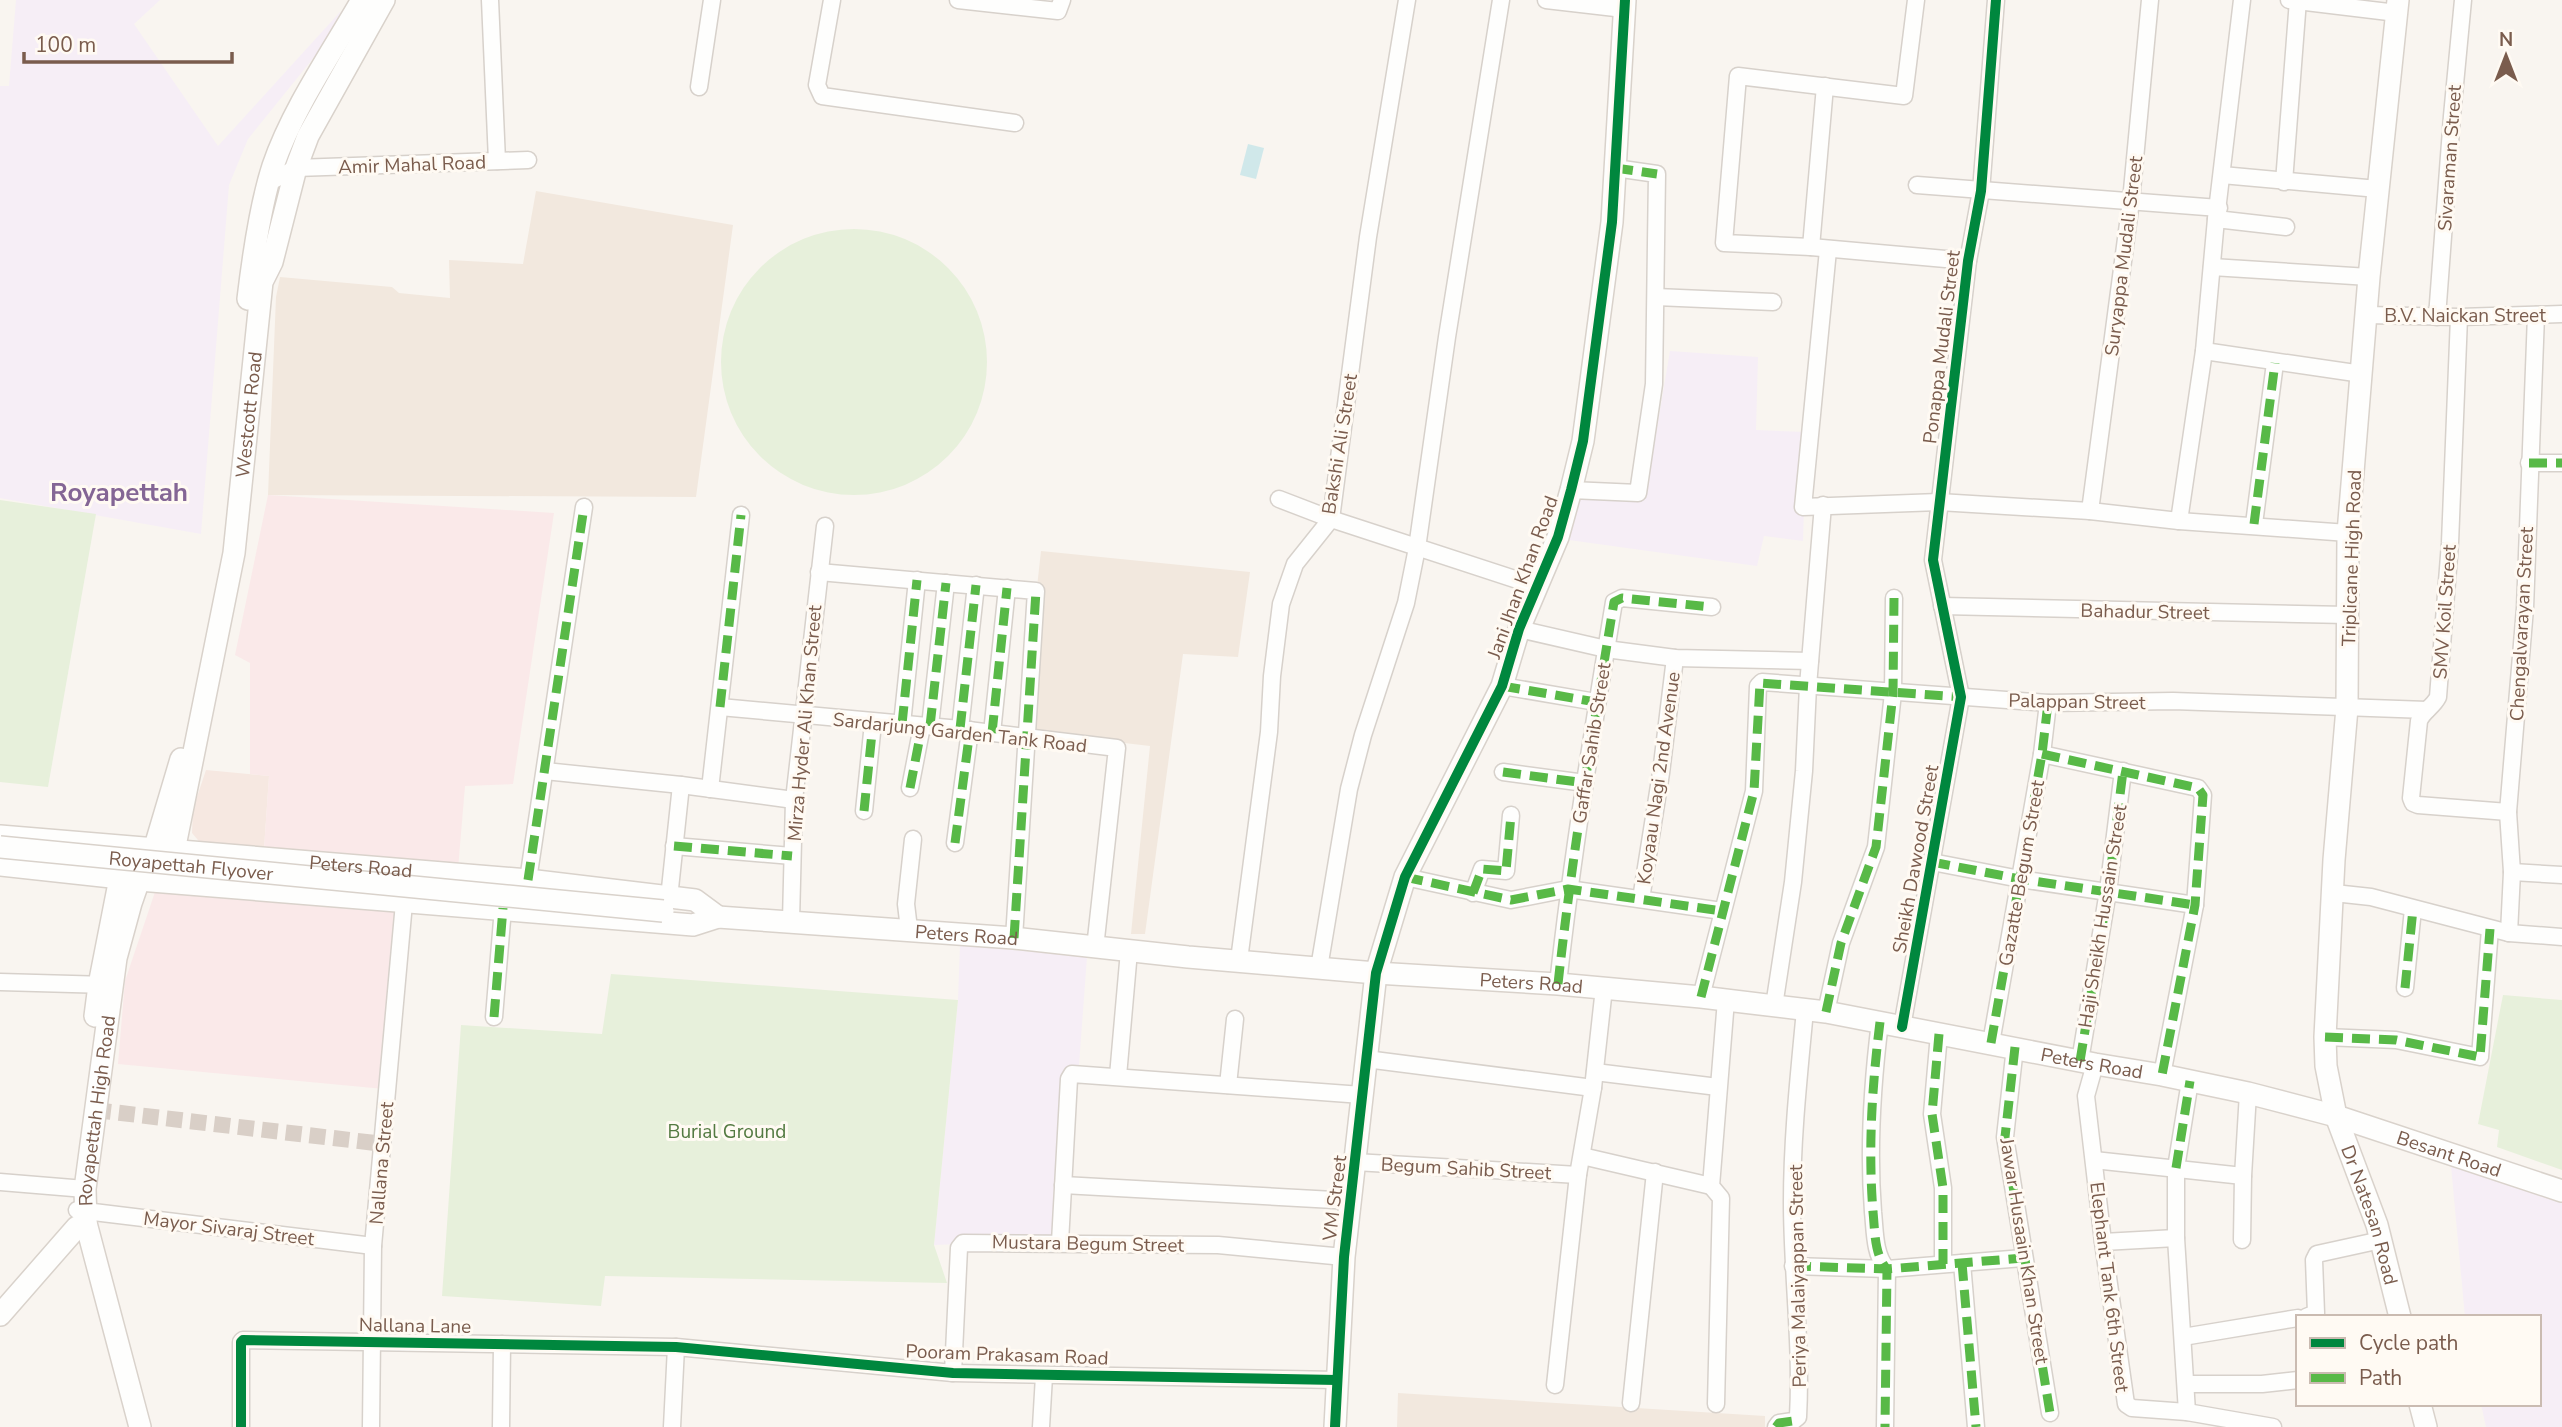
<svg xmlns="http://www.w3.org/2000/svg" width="2562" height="1427" viewBox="0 0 2562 1427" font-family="'Nunito Sans',sans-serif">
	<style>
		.residential { fill: #f2e8de }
		.commercial { fill: #f6e8e1 }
		.education { fill: #f6eef6 }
		.medical { fill: #fae9e9 }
		.green { fill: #e7f0db }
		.water { fill: #d0e8ea }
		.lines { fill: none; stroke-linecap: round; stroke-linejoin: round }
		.street-tunnel { stroke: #d9cfc7; stroke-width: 16; stroke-dasharray: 16 8; stroke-linecap: butt }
		.street-casing { stroke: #d7d1cb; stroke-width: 19 }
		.secondary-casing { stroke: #d9d2cb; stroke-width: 24 }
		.street { stroke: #fefefd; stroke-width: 16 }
		.secondary { stroke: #fefefd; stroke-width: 21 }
		.secondary-bridge-casing { stroke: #d9d2cb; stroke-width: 24; stroke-linecap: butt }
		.secondary-bridge { stroke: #fefefd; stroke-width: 21 }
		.quiet { stroke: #58b947; stroke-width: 9; stroke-dasharray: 18 9; stroke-linecap: butt }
		.cycleway-casing { stroke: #fffaf3; stroke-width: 15 }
		.cycleway { stroke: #00873e; stroke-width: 10 }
		.labels { text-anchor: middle; stroke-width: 6; stroke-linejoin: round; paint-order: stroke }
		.street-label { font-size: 19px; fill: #7a5c4d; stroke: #fffaf3 }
		.park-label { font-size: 19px; fill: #537a41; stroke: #fffaf3 }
		.district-label { font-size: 26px; font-weight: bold; fill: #846695; stroke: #fffaf3 }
	</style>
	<rect width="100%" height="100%" fill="#f9f5f0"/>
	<!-- residential -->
	<g class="residential">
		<polygon points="536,191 733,225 696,497 268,495 276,297 280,277 392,287 399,293 450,298 449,260 523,264"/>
		<polygon points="1041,551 1250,572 1238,657 1183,654 1145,934 1131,934 1150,746 1031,732 1037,587"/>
		<polygon points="1398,1393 1765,1416 1765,1427 1397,1427"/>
	</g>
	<!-- commercial -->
	<polygon class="commercial" points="206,770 269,776 264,849 203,846 192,833 193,809"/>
	<!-- education -->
	<g class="education">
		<polygon points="16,0 160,0 134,24 218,146 340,12 345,19 248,139 229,185 201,534 0,498 0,86 9,86"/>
		<polygon points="1670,351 1758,357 1756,430 1806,432 1803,541 1764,536 1757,566 1569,540 1578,494 1645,498"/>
		<polygon points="960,945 1087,957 1066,1240 934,1245 958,1000"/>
		<polygon points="2451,1166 2562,1203 2562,1427 2486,1427 2481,1404 2539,1404 2539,1317 2465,1317"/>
	</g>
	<!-- medical -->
	<g class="medical">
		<polygon points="268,495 554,513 513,784 465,786 458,869 264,849 269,776 250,774 250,663 235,655"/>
		<polygon points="157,886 404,909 384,1089 118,1064 125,981"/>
	</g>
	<!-- green -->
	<g class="green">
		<circle cx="854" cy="362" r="133"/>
		<polygon points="0,500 96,514 48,787 0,782"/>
		<polygon points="611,974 958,1000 934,1245 947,1283 605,1276 601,1306 442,1296 461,1025 602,1034"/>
		<polygon points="2503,995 2562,1000 2562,1170 2497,1147 2499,1130 2478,1124"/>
	</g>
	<!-- water -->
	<polygon class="water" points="1248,144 1264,148 1256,179 1240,175"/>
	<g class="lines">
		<!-- street-tunnel -->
		<polyline class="street-tunnel" points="95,1110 384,1144"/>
		<defs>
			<g id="street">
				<polyline points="490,0 497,161"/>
				<polyline points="832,0 817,85 822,96 1015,123"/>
				<polyline points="958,0 1058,11 1062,0"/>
				<polyline points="1546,0 1624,9"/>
				<polyline points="1916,0 1904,96 1738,76 1724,243 1811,247 1968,261"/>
				<polyline points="2289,0 2397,13"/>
				<polyline points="699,87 712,0"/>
				<polyline points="2222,175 2378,189"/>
				<polyline points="270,182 296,168 528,160"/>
				<polyline points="2284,182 2298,0"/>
				<polyline points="1917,185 2219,208"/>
				<polyline points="2216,219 2286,227"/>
				<polyline points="1811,247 1825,86"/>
				<polyline points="1828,250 1803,507 1939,502 2090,511 2179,521 2348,533"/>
				<polyline points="2212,267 2369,277"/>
				<polyline points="1656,297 1773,302"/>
				<polyline points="2367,315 2459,317 2562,314"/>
				<polyline points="2437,317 2452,116 2463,0"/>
				<path d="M 2459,317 L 2450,543 L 2438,697 C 2433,707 2423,711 2419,721 L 2411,798 L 2413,803 L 2418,805 L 2508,812"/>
				<polyline points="2204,351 2362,374"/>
				<polyline points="2529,463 2562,463"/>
				<polyline points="1571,490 1638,493 1654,384 1657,174 1615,168"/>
				<polyline points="1279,499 1331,519 1536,586"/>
				<polyline points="2090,511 2131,201 2150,0"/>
				<polyline points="2179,521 2204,351 2216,219 2242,0"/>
				<polyline points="2254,524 2275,363"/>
				<polyline points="819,572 1036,591 1014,938"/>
				<polyline points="1942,606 2347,615"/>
				<polyline points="1519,629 1606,649 1675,658 1810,661"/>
				<polyline points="1502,686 1596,702"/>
				<polyline points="720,707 960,729 1117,748 1095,948"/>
				<polyline points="902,724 917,580"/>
				<polyline points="930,726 946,583"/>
				<polyline points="960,729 976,585"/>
				<polyline points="992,733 1007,588"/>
				<polyline points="2042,754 2198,788 2203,795 2195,905 2162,1075"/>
				<polyline points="545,771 681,785 794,800"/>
				<polyline points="1503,772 1585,783"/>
				<polyline points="910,788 922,726"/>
				<polyline points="710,789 741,515"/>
				<polyline points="864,811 873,723"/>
				<polyline points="955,843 970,730"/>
				<polyline points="674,846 792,856"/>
				<polyline points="1932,862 2020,879 2195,905"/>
				<polyline points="2512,872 2562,875"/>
				<polyline points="1405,877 1511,900 1568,889 1722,911"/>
				<polyline points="528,880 584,507"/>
				<polyline points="1473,893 1482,869 1506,871 1511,815"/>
				<polyline points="2334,893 2371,897 2509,933 2562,937"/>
				<polyline points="669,898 681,785"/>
				<polyline points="1641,899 1661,773 1675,658"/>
				<polyline points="791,921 794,800 825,526"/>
				<polyline points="909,929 906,904 913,839"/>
				<polyline points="2509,933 2512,872 2508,812 2525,608 2536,315"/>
				<polyline points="1239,960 1269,732 1272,676 1281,604 1295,564 1331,519 1368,237 1407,0"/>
				<polyline points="1319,968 1349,789 1363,735 1406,603 1417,548 1447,337 1501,0"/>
				<polyline points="0,982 108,985"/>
				<path d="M 1558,984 C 1572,856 1593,729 1614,602 L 1622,598 L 1712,607"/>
				<polyline points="2405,988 2413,909"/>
				<polyline points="1701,997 1754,791 1758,686 1762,682 2048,703 2173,701 2427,710"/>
				<polyline points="1774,1006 1793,882 1804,771 1808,686 1823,505"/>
				<polyline points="1826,1012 1841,943 1876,847 1893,693 1894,598"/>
				<polyline points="494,1017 503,908"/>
				<path d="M 1880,1022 C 1872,1086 1868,1148 1873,1212 C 1875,1230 1874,1255 1887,1269 L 1885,1427"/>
				<polyline points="1902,1027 1961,697 1933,560 1968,261 1981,191 1996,0"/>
				<polyline points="1939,1034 1932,1114 1943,1188 1943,1264"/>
				<polyline points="2325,1037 2396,1040 2480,1057 2490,929"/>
				<polyline points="1991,1043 2042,754 2048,703"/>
				<polyline points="2015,1047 2005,1137 2050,1413"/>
				<polyline points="1366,1059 1593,1088"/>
				<polyline points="2080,1061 2108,891 2123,771"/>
				<polyline points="2095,1064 2086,1096 2103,1242 2126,1404 2132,1408 2187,1412 2273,1427"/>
				<polyline points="1595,1072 1718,1087"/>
				<polyline points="1118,1076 1129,951"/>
				<polyline points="1228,1085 1235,1019"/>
				<polyline points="1582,1156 1711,1186"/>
				<polyline points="2094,1160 2243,1176"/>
				<polyline points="1355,1162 1578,1175"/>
				<polyline points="0,1182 85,1189"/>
				<polyline points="1063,1185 1352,1201"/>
				<polyline points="77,1210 373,1246"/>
				<polyline points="2242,1240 2243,1176 2248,1093"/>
				<polyline points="1060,1242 1069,1079 1072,1074 1362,1095"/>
				<polyline points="2103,1242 2176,1238"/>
				<polyline points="1962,1263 1976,1427"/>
				<polyline points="1793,1266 1887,1269 2023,1258"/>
				<polyline points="2306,1317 2316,1313 2314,1260 2317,1254 2381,1240"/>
				<polyline points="2183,1337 2298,1318"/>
				<polyline points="953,1373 959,1248 963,1243 1218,1245 1344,1257"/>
				<polyline points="2187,1384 2262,1384 2298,1380"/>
				<polyline points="1555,1385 1578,1175 1593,1088 1604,988"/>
				<polyline points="1631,1403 1655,1172"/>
				<polyline points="1716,1404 1721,1198 1711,1186 1726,1000"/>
				<polyline points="2187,1412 2176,1238 2176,1168 2190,1081"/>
				<polyline points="241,1427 241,1342 243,1340 676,1347 953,1373 1337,1380"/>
				<polyline points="371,1427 373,1246 405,892"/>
				<polyline points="501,1427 502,1344"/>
				<polyline points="672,1427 676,1347"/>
				<polyline points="1041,1427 1044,1376"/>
				<path d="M 1776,1427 L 1779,1423 L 1793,1421 L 1798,1417 C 1802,1345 1792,1274 1792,1202 C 1792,1138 1799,1074 1805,1010"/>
			</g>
			<g id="secondary">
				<path id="s1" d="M 2398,0 L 2369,277 L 2348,533 L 2347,708 L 2334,860 L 2325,1037 L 2326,1066 L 2336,1116 L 2377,1225 L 2400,1317"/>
				<path d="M 248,299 C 253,257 260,206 273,166 C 292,110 332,52 362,0"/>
				<path id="s2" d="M 0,836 L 528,880 L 695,900 L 718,917"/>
				<path id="s3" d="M 0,865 L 139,880 L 693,925 L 718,917 L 1014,938 L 1188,957 L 1376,973 L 1558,984 L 1701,997 L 1826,1012 L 2095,1064 L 2162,1075 L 2248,1093 L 2336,1116 L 2562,1191"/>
				<polyline points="95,1016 99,985 120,878 154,850 181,759"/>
				<polyline points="0,1315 77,1227 86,1223"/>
				<polyline points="2420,1404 2426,1427"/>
				<path id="s4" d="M 140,1427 L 86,1223 L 85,1189 L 116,958 L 131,903 L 139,880 L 174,851 L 234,553 L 262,282 L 272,262 L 296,168 L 308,136 L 384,0"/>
				<polyline points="1335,1427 1344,1257 1376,973 1405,877 1502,686 1519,629 1558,537 1571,490 1583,441 1612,222 1625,0"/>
			</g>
		</defs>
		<!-- street casing -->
		<use href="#street" class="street-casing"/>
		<!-- secondary casing -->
		<use href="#secondary" class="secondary-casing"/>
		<!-- street -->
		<use href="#street" class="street"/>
		<!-- secondary -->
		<use href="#secondary" class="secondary"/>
		<defs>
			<g id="secondary-bridge">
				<path id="s5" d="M 0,847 L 663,911"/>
			</g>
		</defs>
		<!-- secondary-bridge casing -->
		<use href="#secondary-bridge" class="secondary-bridge-casing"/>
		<!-- secondary-bridge -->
		<use href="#secondary-bridge" class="secondary-bridge"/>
		<!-- quiet -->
		<g class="quiet">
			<polyline points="1615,168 1657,174"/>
			<polyline points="2529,463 2562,463"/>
			<polyline points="2254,524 2275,363"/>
			<polyline points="1502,686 1596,702"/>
			<polyline points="720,707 741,515"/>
			<polyline points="902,724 917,580"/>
			<polyline points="930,726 946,583"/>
			<polyline points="960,729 976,585"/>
			<polyline points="992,733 1007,588"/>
			<polyline points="2042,754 2198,788 2203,795 2195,905 2162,1075"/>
			<polyline points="1503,772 1585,783"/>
			<polyline points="910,788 922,726"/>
			<polyline points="864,811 873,723"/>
			<polyline points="955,843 970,730"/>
			<polyline points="674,846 792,856"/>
			<polyline points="1932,862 2020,879 2195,905"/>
			<polyline points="1405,877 1511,900 1568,889 1722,911"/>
			<polyline points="528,880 584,507"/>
			<polyline points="1473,893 1482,869 1506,871 1511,815"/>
			<polyline points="1014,938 1036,591"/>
			<path d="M 1558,984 C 1572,856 1593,729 1614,602 L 1622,598 L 1712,607"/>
			<polyline points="2405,988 2413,909"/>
			<polyline points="1701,997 1754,791 1760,683 1961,697"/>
			<polyline points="1826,1012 1841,943 1876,847 1893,693 1894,598"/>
			<polyline points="494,1017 503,908"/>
			<path d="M 1880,1022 C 1872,1086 1868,1148 1873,1212 C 1875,1230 1874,1255 1887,1269 L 1885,1427"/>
			<polyline points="1939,1034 1932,1114 1943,1188 1943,1264"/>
			<polyline points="2325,1037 2396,1040 2480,1057 2490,929"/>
			<polyline points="1991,1043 2042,754 2048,703"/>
			<polyline points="2015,1047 2005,1137 2050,1413"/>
			<polyline points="2080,1061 2108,891 2123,771"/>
			<polyline points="2176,1168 2190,1081"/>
			<polyline points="1962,1263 1976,1427"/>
			<polyline points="1793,1266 1887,1269 2023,1258"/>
			<polyline points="1776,1427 1779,1423 1793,1421 1798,1417"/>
		</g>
		<defs>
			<g id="cycleway">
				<polyline points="1902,1027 1961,697 1933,560 1968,261 1981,191 1996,0"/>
				<polyline points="241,1427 241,1342 243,1340 676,1347 953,1373 1337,1380"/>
				<polyline points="1335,1427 1344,1257 1376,973 1405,877 1502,686 1519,629 1558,537 1571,490 1583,441 1612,222 1625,0"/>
			</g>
		</defs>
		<!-- cycleway casing -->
		<use href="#cycleway" class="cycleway-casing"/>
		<!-- cycleway -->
		<use href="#cycleway" class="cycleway"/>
	</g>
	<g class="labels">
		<!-- street labels -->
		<g class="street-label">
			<text transform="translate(2449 158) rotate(-86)" y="7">Sivaraman Street</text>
			<text transform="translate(412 164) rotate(-2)" y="7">Amir Mahal Road</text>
			<text transform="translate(2123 256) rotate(-83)" y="7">Suryappa Mudali Street</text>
			<text x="2465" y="322">B.V. Naickan Street</text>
			<text transform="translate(1941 347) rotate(-83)" y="7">Ponappa Mudali Street</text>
			<text dy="7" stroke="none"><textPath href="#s4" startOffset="1048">Westcott Road</textPath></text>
			<text transform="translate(1339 444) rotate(-81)" y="7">Bakshi Ali Street</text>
			<text transform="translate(2351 558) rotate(-88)" y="7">Triplicane High Road</text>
			<text transform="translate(1522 577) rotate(-70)" y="7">Jani Jhan Khan Road</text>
			<text transform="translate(2145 611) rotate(1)" y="7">Bahadur Street</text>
			<text transform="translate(2444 612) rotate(-86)" y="7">SMV Koil Street</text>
			<text transform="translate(2521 624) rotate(-87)" y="7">Chengalvarayan Street</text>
			<text transform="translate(2077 701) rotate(1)" y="7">Palappan Street</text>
			<text transform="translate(804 723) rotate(-85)" y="7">Mirza Hyder Ali Khan Street</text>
			<text transform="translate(960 732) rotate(6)" y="7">Sardarjung Garden Tank Road</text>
			<text transform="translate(1591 743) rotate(-81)" y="7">Gaffar Sahib Street</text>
			<text transform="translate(1658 778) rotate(-82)" y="7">Koyaau Nagi 2nd Avenue</text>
			<text transform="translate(1915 859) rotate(-80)" y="7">Sheikh Dawood Street</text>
			<text dy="7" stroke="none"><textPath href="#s5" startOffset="192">Royapettah Flyover</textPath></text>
			<text dy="7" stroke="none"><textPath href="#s2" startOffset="362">Peters Road</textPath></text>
			<text transform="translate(2021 873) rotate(-80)" y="7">Gazatte Begum Street</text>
			<text transform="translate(2102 916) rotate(-81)" y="7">Haji Sheikh Hussain Street</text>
			<text dy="7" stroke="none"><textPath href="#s3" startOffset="971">Peters Road</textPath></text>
			<text dy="7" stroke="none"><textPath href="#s3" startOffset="1538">Peters Road</textPath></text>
			<text dy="7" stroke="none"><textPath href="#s3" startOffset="2105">Peters Road</textPath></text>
			<text dy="7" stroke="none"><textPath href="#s4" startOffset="324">Royapettah High Road</textPath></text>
			<text dy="7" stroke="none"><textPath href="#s3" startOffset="2474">Besant Road</textPath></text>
			<text transform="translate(381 1163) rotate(-85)" y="7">Nallana Street</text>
			<text transform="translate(1466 1168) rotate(3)" y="7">Begum Sahib Street</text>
			<text transform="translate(1334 1198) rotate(-83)" y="7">VM Street</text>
			<text dy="7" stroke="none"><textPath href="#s1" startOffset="1225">Dr Natesan Road</textPath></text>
			<text transform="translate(229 1228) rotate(7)" y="7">Mayor Sivaraj Street</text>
			<text transform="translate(1088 1243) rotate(1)" y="7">Mustara Begum Street</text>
			<text transform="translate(2025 1251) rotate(81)" y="7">Jawar Husaain Khan Street</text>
			<text transform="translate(1797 1276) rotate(-91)" y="7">Periya Malaiyappan Street</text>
			<text transform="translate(2110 1287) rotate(83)" y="7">Elephant Tank 6th Street</text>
			<text transform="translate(415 1325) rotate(1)" y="7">Nallana Lane</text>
			<text transform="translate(1007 1354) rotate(2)" y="7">Pooram Prakasam Road</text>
		</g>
		<!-- park labels -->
		<g class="park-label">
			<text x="727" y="1138">Burial Ground</text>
		</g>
		<!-- district labels -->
		<g class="district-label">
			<text x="119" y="501">Royapettah</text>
		</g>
	</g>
	<!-- legend -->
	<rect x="2296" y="1315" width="245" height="91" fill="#fffaf3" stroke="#cabbb1" stroke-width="2"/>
	<rect x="2310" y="1338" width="35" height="10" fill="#00873e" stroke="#cabbb1" stroke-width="2"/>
	<text x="2359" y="1350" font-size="21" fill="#7a5c4d">Cycle path</text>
	<rect x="2310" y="1373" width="35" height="10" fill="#58b947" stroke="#cabbb1" stroke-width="2"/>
	<text x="2359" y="1385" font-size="21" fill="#7a5c4d">Path</text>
	<!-- north arrow -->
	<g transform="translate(2506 56)" stroke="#fffaf3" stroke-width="5" paint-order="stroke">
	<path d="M0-5L12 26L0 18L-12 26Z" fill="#7a5c4d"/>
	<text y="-10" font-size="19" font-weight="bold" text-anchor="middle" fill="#7a5c4d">N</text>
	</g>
	<!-- scale -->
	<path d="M24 52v10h208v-10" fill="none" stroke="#7a5c4d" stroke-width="3.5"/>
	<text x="35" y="52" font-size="21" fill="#7a5c4d" stroke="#fffaf3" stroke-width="5" paint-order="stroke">100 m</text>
</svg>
